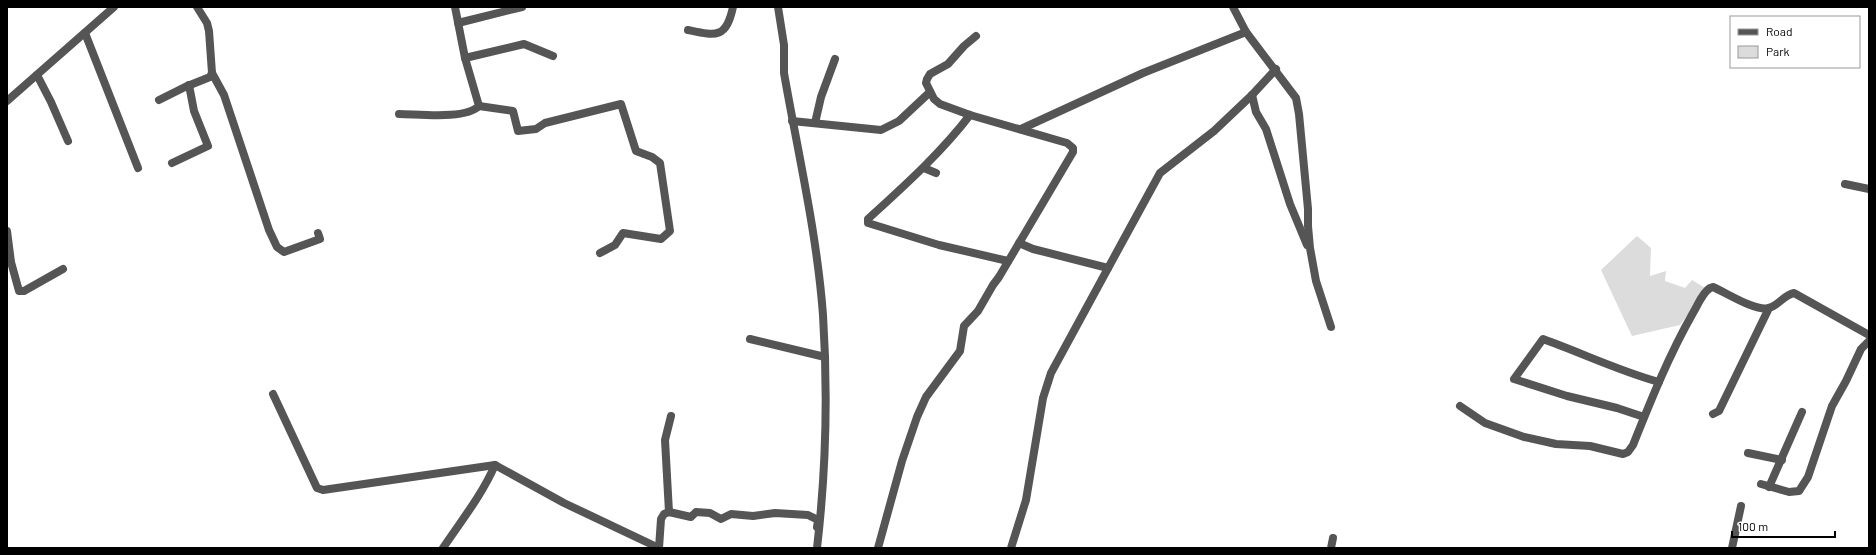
<svg xmlns="http://www.w3.org/2000/svg" width="1876" height="555" viewBox="0 0 1876 555" font-family="Barlow,sans-serif">
	<style>
		.green { fill: #dcdcdc }
		.lines { fill: none; stroke-linecap: round; stroke-linejoin: round }
		.street { stroke: #555; stroke-width: 8 }
	</style>
	<rect width="100%" height="100%" fill="#fff"/>
	<!-- green -->
	<polygon class="green" points="1637,236 1651,248 1650,276 1666,271 1665,281 1685,288 1692,280 1707,289 1680,325 1632,336 1601,270"/>
	<g class="lines">
		<!-- street -->
		<g class="street">
			<path d="M 778,7 L 784,45 L 784,73 C 798,153 817,234 823,315 C 828,393 826,471 817,548"/>
			<polyline points="1233,7 1246,32 1296,98 1299,114 1308,209 1308,226 1310,248 1316,281 1331,327"/>
			<polyline points="458,23 522,7"/>
			<path d="M 688,30 C 716,36 726,39 733,7"/>
			<polyline points="85,33 138,168"/>
			<polyline points="465,58 524,44 553,56"/>
			<polyline points="212,73 224,95 269,230 277,247 284,252 320,239 318,233"/>
			<polyline points="37,75 51,102 68,141"/>
			<polyline points="1252,95 1256,112 1266,129 1290,204 1307,245"/>
			<polyline points="159,100 185,87 210,77 212,73 209,31 207,23 197,7"/>
			<polyline points="7,101 114,7"/>
			<polyline points="479,106 513,111 518,131 536,129 545,123 621,104 636,151 652,157 660,163 670,231 661,239 623,233 615,245 600,253"/>
			<path d="M 399,114 C 418,114 465,120 479,106 L 465,58 L 455,7"/>
			<path d="M 970,115 C 940,154 904,186 868,219 L 868,223 L 939,245 L 1008,261"/>
			<polyline points="792,121 881,130 899,121 930,92"/>
			<polyline points="815,123 821,97 835,59"/>
			<polyline points="1021,129 1143,73 1246,32"/>
			<polyline points="172,163 208,146 194,111 189,85"/>
			<polyline points="924,168 936,173"/>
			<polyline points="1845,184 1869,189"/>
			<polyline points="7,231 11,262 19,291 24,291 63,269"/>
			<polyline points="1019,243 1033,249 1108,268"/>
			<polyline points="750,339 825,357"/>
			<polyline points="273,394 317,488 323,490 495,465 564,503 659,548"/>
			<path d="M 1460,406 L 1485,423 L 1524,437 L 1556,444 L 1590,446 L 1623,454 L 1628,452 L 1633,445 C 1651,400 1669,355 1693,313 C 1698,305 1702,293 1710,288 L 1713,287 C 1727,293 1756,312 1769,308 C 1779,305 1784,295 1794,293 L 1869,335"/>
			<polyline points="1713,414 1719,411 1769,308"/>
			<path d="M 1644,417 L 1617,408 L 1567,396 L 1514,379 L 1543,339 C 1582,353 1619,371 1659,382"/>
			<polyline points="1748,453 1782,460"/>
			<polyline points="1761,484 1789,492 1799,491 1808,477 1832,406 1846,381 1861,349 1869,341"/>
			<polyline points="1769,487 1802,412"/>
			<polyline points="669,512 665,440 671,416"/>
			<path d="M 443,548 C 461,521 482,495 495,465"/>
			<polyline points="659,548 661,519 664,514 669,512 691,517 696,512 710,513 721,519 731,514 753,516 775,513 808,515 816,519 818,521 817,527"/>
			<polyline points="878,548 902,461 917,417 926,397 960,351 964,326 978,311 993,285 999,277 1073,152 1073,148 1067,143 970,115 940,104 934,99 926,83 927,79 930,74 948,64 964,46 976,36"/>
			<polyline points="1011,548 1026,500 1043,398 1051,373 1125,237 1160,173 1214,131 1252,95 1276,69"/>
			<polyline points="1331,548 1333,538"/>
			<polyline points="1732,548 1741,506"/>
		</g>
	</g>
	<!-- border -->
	<rect width="1876" height="555" fill="none" stroke="#000000" stroke-width="16"/>
	<!-- legend -->
	<rect x="1730" y="16" width="130" height="52" fill="#ffffff" stroke="#999999"/>
	<rect x="1738" y="29" width="20" height="6" fill="#555555" stroke="#999999"/>
	<text x="1766" y="36" font-size="12" fill="#000000">Road</text>
	<rect x="1738" y="46" width="20" height="12" fill="#dcdcdc" stroke="#999999"/>
	<text x="1766" y="56" font-size="12" fill="#000000">Park</text>
	<!-- scale -->
	<path d="M1732 531v6h103v-6" fill="none" stroke="#000000" stroke-width="2"/>
	<text x="1738" y="531" font-size="12" fill="#000000" stroke="#ffffff" stroke-width="3" paint-order="stroke">100 m</text>
</svg>
